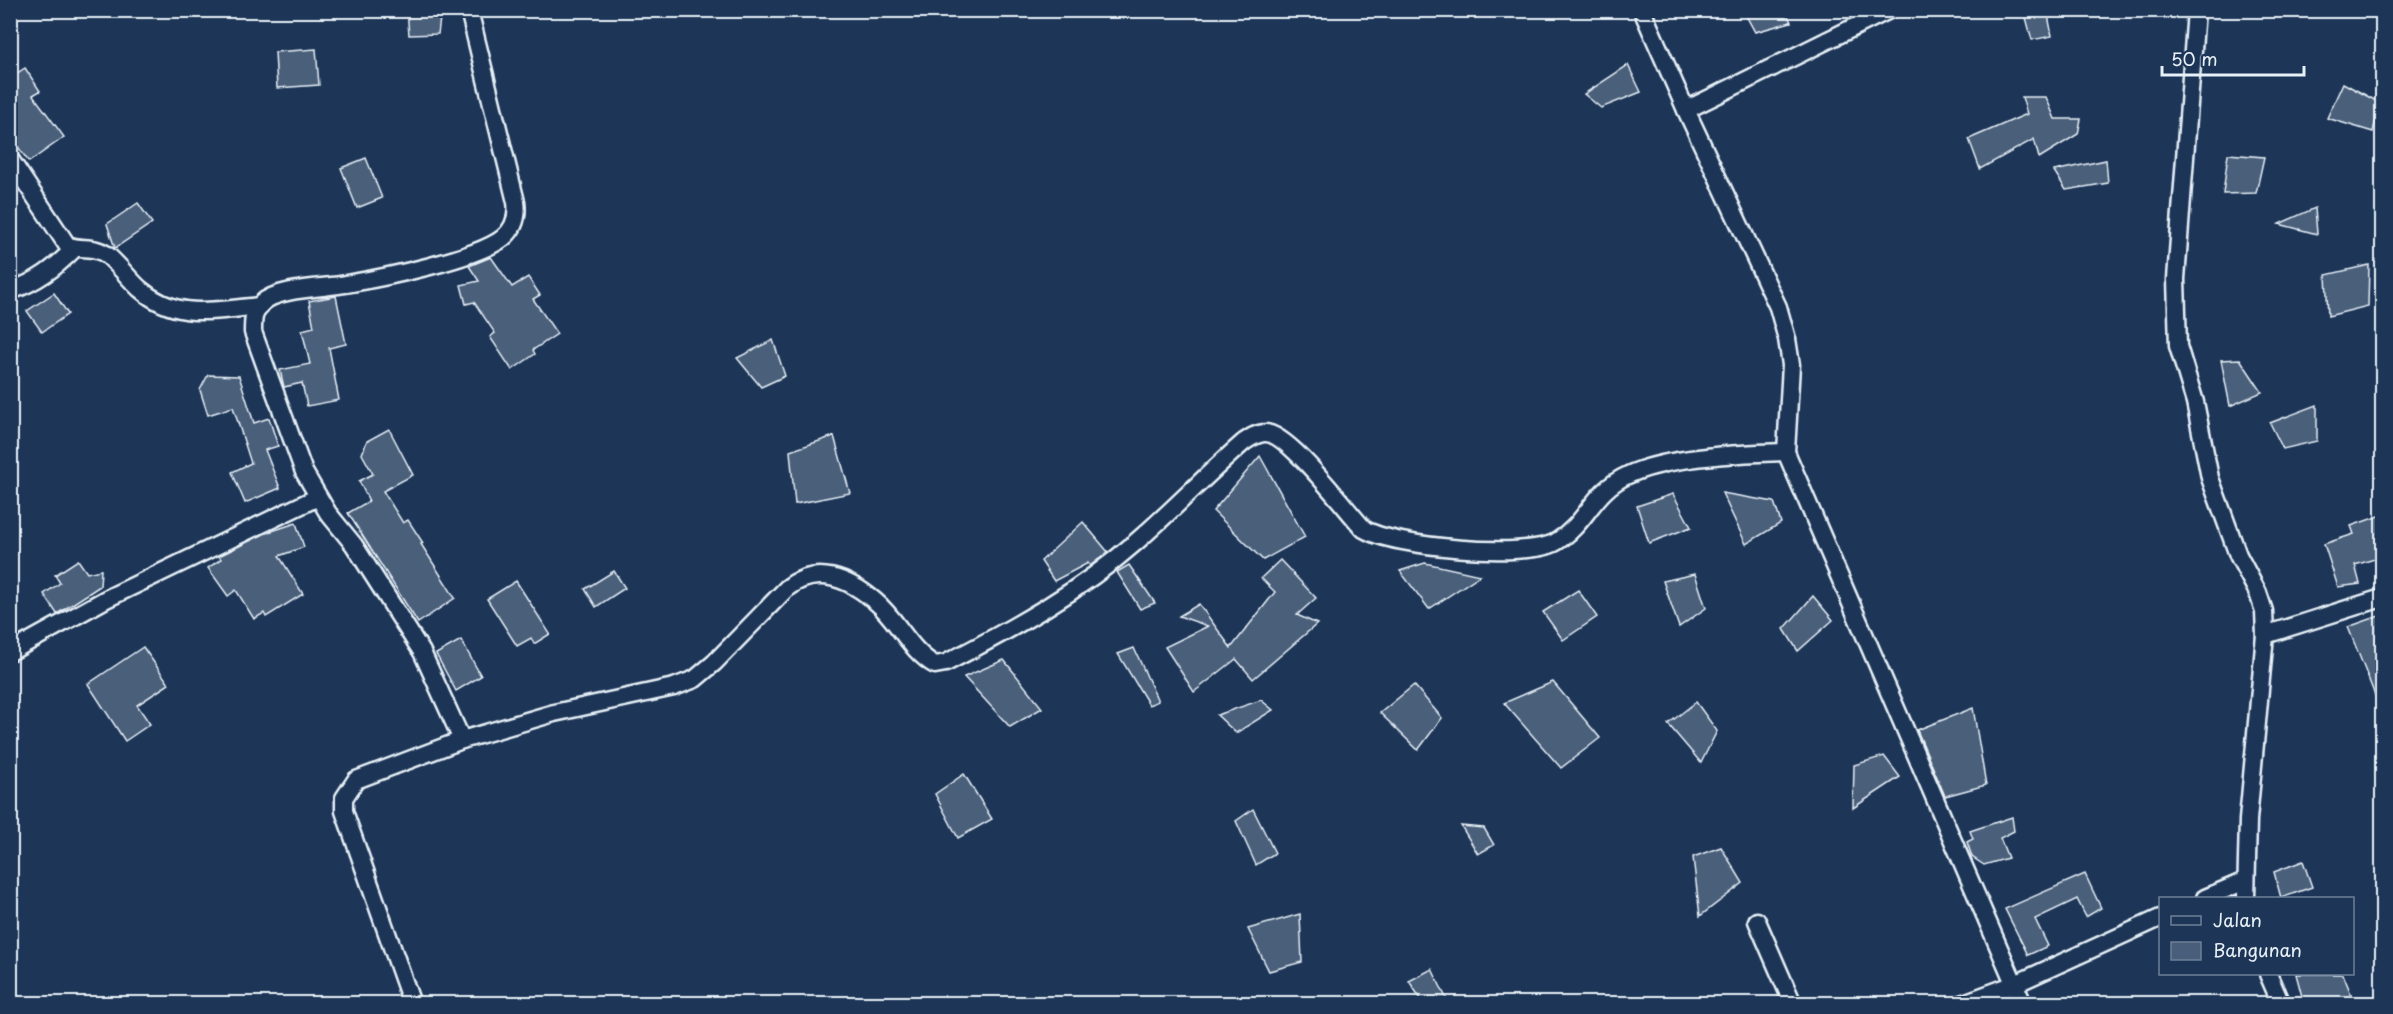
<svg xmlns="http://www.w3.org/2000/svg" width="2393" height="1014" viewBox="0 0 2393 1014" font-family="'Playpen Sans',sans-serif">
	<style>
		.building { fill: #495e7a; stroke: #e8f1f8; stroke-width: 1.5 }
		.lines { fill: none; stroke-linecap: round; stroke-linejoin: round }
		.minor-casing { stroke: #e8f1f8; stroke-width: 21 }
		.minor { stroke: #1d3557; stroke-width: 16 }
	</style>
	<rect width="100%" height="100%" fill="#1d3557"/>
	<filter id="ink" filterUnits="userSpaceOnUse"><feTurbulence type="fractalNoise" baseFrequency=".0167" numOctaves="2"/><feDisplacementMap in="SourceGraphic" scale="12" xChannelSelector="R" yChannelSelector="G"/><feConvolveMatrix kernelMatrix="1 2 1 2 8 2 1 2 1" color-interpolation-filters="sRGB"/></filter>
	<g filter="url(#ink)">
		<!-- building -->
		<g class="building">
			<polygon points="407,10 441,10 438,34 409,35"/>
			<polygon points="1743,10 1785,10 1791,22 1755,32"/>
			<polygon points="2024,10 2047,10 2052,36 2032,40"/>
			<polygon points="316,49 319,85 277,88 275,52"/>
			<polygon points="1628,65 1641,92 1601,108 1584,94"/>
			<polygon points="25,68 40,91 33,95 64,137 29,162 10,136 10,78"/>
			<polygon points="2343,83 2380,103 2373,132 2327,118"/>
			<polygon points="2022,97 2046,97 2055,119 2081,119 2078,134 2039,158 2034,139 1980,169 1969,139 2027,114"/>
			<polygon points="2228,154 2264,157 2256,193 2223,194"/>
			<polygon points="366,158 382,198 357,208 341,168"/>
			<polygon points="2106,160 2108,183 2066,190 2054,171"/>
			<polygon points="138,203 152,223 115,248 107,224"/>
			<polygon points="2315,208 2317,234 2279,224"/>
			<polygon points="491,257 512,287 528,277 540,295 533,299 557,334 533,350 535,354 512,370 490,337 495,333 474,302 466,304 461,285 479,281 469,266"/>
			<polygon points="2369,265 2368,306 2328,316 2326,275"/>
			<polygon points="54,293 68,314 42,332 27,311"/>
			<polygon points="336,296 346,344 329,348 339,400 307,406 302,383 284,387 280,370 310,364 302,330 314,327 309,301"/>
			<polygon points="773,340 785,376 761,387 737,358"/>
			<polygon points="2240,359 2262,392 2230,406 2221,360"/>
			<polygon points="208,375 239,376 254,423 269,418 278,446 265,450 280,488 245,503 232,472 251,463 233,407 208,415 200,390"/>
			<polygon points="2317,405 2317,441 2283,449 2270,423"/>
			<polygon points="389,429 413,475 383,491 403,523 408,520 423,543 421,544 455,598 418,623 348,513 369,501 359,481 373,474 362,454 367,441"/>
			<polygon points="834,436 850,493 795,504 790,451"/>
			<polygon points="1260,456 1305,537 1263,560 1213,511"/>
			<polygon points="1722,493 1774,502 1781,523 1746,544"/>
			<polygon points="1673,494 1691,527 1649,543 1637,506"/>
			<polygon points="2382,515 2382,539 2377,540 2381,557 2355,565 2360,584 2338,587 2324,544 2354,534 2351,526"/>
			<polygon points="1083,522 1108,552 1090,566 1088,563 1054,581 1041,561"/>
			<polygon points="296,523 304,547 279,556 303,594 266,617 264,613 254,619 236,590 228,596 208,568 221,559 219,556 266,533"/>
			<polygon points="78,560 87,573 101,570 100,586 57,614 44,594 60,583 55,575"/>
			<polygon points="1280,560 1316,598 1297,615 1317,624 1253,679 1236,659 1194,692 1165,647 1208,626 1179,616 1199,604 1231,648 1275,592 1261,578"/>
			<polygon points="1425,563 1480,575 1429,609 1400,571"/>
			<polygon points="1129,565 1155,603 1140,609 1117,572"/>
			<polygon points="614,571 625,588 596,607 585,589"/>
			<polygon points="1695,574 1706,608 1679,627 1663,581"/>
			<polygon points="516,581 550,634 534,644 531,638 517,646 487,599"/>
			<polygon points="1578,590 1597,617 1563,640 1543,612"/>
			<polygon points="1813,596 1833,620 1798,651 1784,629"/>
			<polygon points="2382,615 2382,713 2348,627"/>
			<polygon points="461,640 481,676 456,691 436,654"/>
			<polygon points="143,647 169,684 137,705 150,724 125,741 88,684"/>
			<polygon points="1134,648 1158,701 1149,705 1118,654"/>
			<polygon points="1004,660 1042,708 1010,727 964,677"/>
			<polygon points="1553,682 1600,738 1561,768 1504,703"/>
			<polygon points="1414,685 1442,718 1418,750 1380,713"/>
			<polygon points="1261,700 1273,710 1236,733 1217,715"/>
			<polygon points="1696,702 1717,731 1701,763 1668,724"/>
			<polygon points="1973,708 1986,785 1945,796 1917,730"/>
			<polygon points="1884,756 1900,777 1853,808 1854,765"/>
			<polygon points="964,774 992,819 958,838 935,794"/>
			<polygon points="1253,809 1275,853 1256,865 1236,821"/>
			<polygon points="2012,817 2014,831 2000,838 2008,858 1984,865 1972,857 1967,842 1973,839 1970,831"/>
			<polygon points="1461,826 1484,828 1494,845 1478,854"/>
			<polygon points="1721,847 1743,883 1700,916 1693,857"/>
			<polygon points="2303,861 2312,887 2281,898 2274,872"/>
			<polygon points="2085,874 2101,908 2086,917 2077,899 2035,919 2048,946 2028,955 2005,909"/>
			<polygon points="1300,914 1302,962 1269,971 1248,929"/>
			<polygon points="1432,969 1449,1004 1424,1004 1409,981"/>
			<polygon points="2296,974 2343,974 2355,1004 2304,1004"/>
		</g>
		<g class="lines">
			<defs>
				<g id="minor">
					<polyline points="1642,10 1686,110 1778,307 1787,339 1791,365 1786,452 2023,1004"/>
					<polyline points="2196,10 2176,279 2178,346 2195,402 2210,478 2238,555 2258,593 2264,611 2265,635 2248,820 2246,898"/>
					<polyline points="1686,110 1889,10"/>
					<path d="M 10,159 L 67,245 C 81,251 94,245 107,255 C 119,265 128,278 140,289 C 177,321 214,310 260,306"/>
					<path d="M 10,291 C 37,282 55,268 75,248"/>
					<polyline points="2265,635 2382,598"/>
					<polyline points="10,652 106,599 318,497"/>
					<path d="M 462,740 L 554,713 L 674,687 L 695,679 L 714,663 L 787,588 C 816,565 848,578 875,601 C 898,620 909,650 935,665 L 946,663 C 1012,629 1079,592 1136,542 C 1173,510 1207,474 1244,442 C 1250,438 1257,433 1265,433 C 1288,432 1346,510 1364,529 C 1393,547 1526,559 1556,542 C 1587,524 1592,491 1628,475 C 1666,457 1744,453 1786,452"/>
					<polyline points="2205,898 2245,881"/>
					<polyline points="1757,921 1793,1004"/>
					<polyline points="2268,974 2281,1004"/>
					<path d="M 412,1004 L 344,811 L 344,798 L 356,780 L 462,740 L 422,652 L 354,545 L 328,513 L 304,472 L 253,332 C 253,320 253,312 262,303 C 277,288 325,288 346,284 C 382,278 476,259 503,238 C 515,228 518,216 516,202 L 469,10"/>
					<polyline points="1961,1004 2015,984 2160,918"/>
				</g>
			</defs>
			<!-- minor casing -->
			<use href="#minor" class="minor-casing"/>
			<!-- minor -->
			<use href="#minor" class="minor"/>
		</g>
	</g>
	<!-- margin -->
	<rect width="2393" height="1014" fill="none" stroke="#1d3557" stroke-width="36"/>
	<rect x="18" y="18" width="2357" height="978" fill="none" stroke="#e8f1f8" stroke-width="2" filter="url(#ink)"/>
	<!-- legend -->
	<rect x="2159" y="897" width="195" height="78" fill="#1d3557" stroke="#6e8097" stroke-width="1.5"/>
	<rect x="2171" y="916" width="30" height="9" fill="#1d3557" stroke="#6e8097" stroke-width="1.5"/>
	<text x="2213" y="927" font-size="18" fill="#e8f1f8">Jalan</text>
	<rect x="2171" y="942" width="30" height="18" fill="#495e7a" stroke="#6e8097" stroke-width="1.5"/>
	<text x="2213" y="957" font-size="18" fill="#e8f1f8">Bangunan</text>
	<!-- scale -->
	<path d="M2162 66v9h142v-9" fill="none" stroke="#e8f1f8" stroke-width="3"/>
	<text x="2171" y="66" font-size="18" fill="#e8f1f8" stroke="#1d3557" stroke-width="4.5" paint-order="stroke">50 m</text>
</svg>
